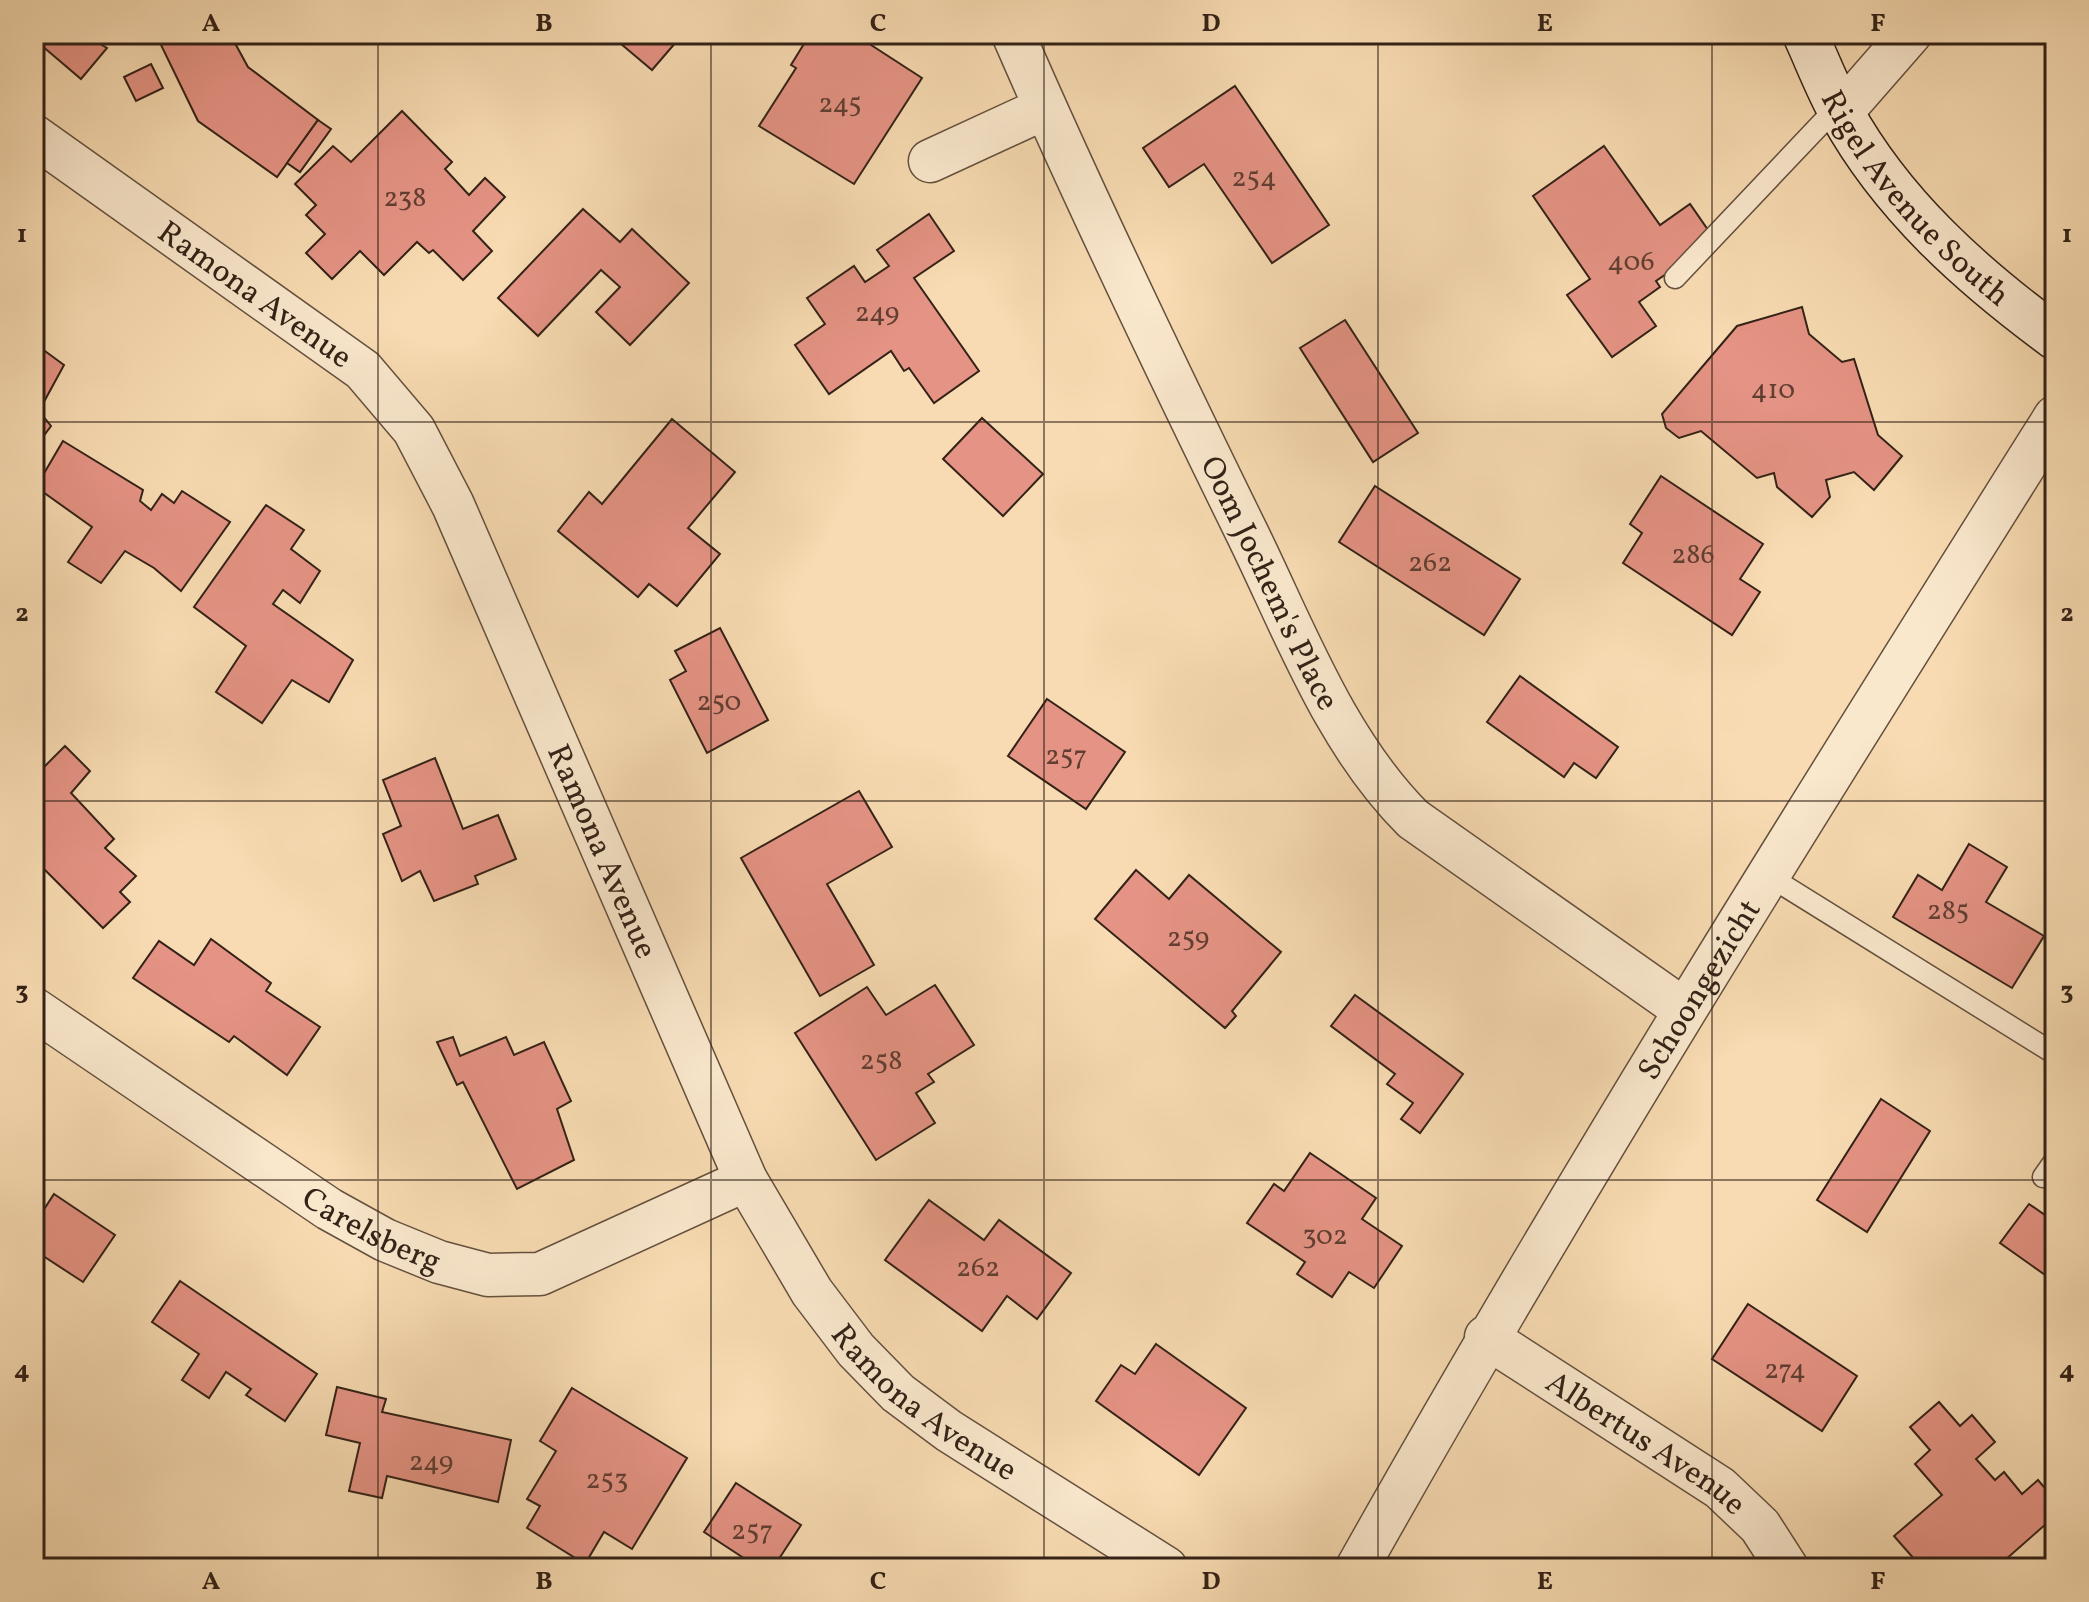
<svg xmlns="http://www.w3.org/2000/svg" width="2089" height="1602" viewBox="0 0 2089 1602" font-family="Vollkorn,serif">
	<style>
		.building { fill: #e59384; stroke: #332217; stroke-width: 2 }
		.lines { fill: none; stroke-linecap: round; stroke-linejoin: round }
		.service-casing { stroke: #64503e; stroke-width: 23 }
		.minor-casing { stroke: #64503e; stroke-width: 45 }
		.secondary-casing { stroke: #332217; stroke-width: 47 }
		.service { stroke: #fae8cd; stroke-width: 20 }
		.minor { stroke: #fae8cd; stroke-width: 42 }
		.secondary { stroke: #fae8cd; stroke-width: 44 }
		.grid { fill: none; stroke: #332217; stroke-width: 2; stroke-opacity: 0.55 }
		.labels { text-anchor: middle; stroke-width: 6; stroke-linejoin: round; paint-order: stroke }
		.number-label { font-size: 28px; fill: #603e32 }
		.street-label { font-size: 32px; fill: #332217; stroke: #fae8cd }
		.neatline { fill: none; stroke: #332217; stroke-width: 3 }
		.grid-label { font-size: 26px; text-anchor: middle; font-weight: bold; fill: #332217 }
	</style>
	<rect width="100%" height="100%" fill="#f8dbb2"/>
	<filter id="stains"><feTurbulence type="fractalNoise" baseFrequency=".0025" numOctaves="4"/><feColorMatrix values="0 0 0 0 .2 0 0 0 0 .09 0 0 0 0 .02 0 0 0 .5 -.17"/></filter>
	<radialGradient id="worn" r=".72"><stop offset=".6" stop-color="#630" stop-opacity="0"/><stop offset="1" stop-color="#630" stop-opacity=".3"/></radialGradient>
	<!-- building -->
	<g class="building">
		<polygon points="34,34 104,34 97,42 107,48 81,79 34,39"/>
		<polygon points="181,34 230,34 248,67 318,120 277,177 198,121 161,45"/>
		<polygon points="630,34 683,34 652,70 621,44"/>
		<polygon points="810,34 854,34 922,78 854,184 759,126 796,68 791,65"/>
		<polygon points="151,64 163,88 136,101 124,77"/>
		<polygon points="1235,86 1329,225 1272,263 1204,164 1169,187 1143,148"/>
		<polygon points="402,111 452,162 445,169 469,195 485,178 505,197 473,231 492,251 463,280 433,250 429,253 417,242 384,275 360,251 332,279 306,253 325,234 306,215 316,205 295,184 333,146 351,162"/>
		<polygon points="318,120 331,129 300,172 287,163"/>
		<polygon points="1604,146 1660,225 1690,204 1715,240 1656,281 1660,287 1639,302 1656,326 1612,357 1567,295 1590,279 1533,196"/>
		<polygon points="583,209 620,242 632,229 689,283 630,345 596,312 620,287 601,270 538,336 498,298"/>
		<polygon points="929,214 954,251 914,278 979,371 934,403 909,368 904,371 891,351 829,394 795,345 825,324 807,298 854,266 865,282 889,266 877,250"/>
		<polygon points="1802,307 1809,334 1842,362 1854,359 1878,435 1902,456 1874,490 1854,472 1826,480 1830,497 1812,517 1777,487 1774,473 1757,478 1701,431 1679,438 1666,428 1662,414 1737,326"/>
		<polygon points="1345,320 1418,433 1373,462 1300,348"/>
		<polygon points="34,343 64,365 39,411 51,426 34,449"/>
		<polygon points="982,418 1043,474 1003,516 943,459"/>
		<polygon points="672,419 735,472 688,528 720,554 677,606 649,584 638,597 558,531 589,492 602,504"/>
		<polygon points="63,441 143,490 140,501 151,510 162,494 174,503 182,491 230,522 181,591 154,568 125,551 101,583 68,562 92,527 36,487"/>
		<polygon points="1661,476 1763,544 1740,579 1760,592 1732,635 1623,563 1642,533 1630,524"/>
		<polygon points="1375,486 1520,579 1484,635 1339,542"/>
		<polygon points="266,505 304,530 291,549 320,571 300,603 283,590 273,604 353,660 329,702 292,680 262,723 216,692 246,646 194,607"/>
		<polygon points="720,628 768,720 707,753 670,680 686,671 675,651"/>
		<polygon points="1520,676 1618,747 1596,778 1574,763 1564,777 1487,722"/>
		<polygon points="1047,699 1125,752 1086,809 1008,756"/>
		<polygon points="65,746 90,771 71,793 114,839 105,848 136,876 120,892 130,902 103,928 42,867 34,876 34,758 44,767"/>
		<polygon points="435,758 463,829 498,815 516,859 475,876 478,884 434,901 420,871 402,881 383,834 401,826 383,780"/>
		<polygon points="859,791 892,847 827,884 874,965 820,996 741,858"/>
		<polygon points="1969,844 2007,867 1986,902 2044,936 2012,988 1893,917 1918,875 1942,890"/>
		<polygon points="1136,870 1169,899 1189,875 1281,952 1232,1011 1236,1016 1225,1028 1095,919"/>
		<polygon points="211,939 271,983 266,991 320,1027 287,1075 234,1036 229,1042 133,978 159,941 194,965"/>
		<polygon points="935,985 974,1045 928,1074 934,1082 916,1093 935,1123 876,1160 795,1033 867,987 886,1015"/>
		<polygon points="1355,995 1463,1074 1420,1133 1401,1119 1413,1103 1387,1084 1395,1074 1331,1026"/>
		<polygon points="453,1037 460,1056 506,1037 514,1055 544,1042 571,1101 557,1109 574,1160 517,1189 463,1082 457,1085 437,1042"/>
		<polygon points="1881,1099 1930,1131 1867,1232 1817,1200"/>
		<polygon points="1310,1153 1376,1198 1362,1219 1402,1246 1374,1288 1349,1272 1332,1297 1297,1274 1305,1262 1247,1223 1274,1184 1284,1191"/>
		<polygon points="54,1194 115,1235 83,1282 34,1250 34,1218 37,1220"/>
		<polygon points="929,1200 984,1240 999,1220 1071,1273 1037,1319 1007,1296 982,1331 885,1260"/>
		<polygon points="2029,1204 2055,1222 2055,1282 2000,1243"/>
		<polygon points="180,1281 317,1374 285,1421 246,1395 251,1389 226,1372 209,1398 182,1380 199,1354 152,1322"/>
		<polygon points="1748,1304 1857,1376 1822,1431 1712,1359"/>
		<polygon points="1156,1344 1246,1408 1199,1475 1096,1401 1121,1365 1135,1374"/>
		<polygon points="337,1387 386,1399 382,1412 511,1440 498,1502 387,1476 382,1498 349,1491 360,1443 326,1435"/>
		<polygon points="572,1388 687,1458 632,1549 604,1532 585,1564 527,1528 540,1506 527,1499 556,1451 540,1441"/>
		<polygon points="1939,1402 1960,1426 1972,1415 1995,1442 1976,1459 1995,1480 2004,1472 2022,1494 2038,1480 2055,1500 2055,1516 1996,1568 1922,1568 1894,1536 1942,1495 1915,1464 1930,1450 1910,1427"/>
		<polygon points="736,1483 801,1525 773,1568 759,1568 704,1532"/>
	</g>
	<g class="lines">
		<defs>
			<g id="service">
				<polyline points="1675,278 1838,106"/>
				<polyline points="1767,875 2055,1054"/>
				<polyline points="2043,1177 2055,1160"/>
			</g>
			<g id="minor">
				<path id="s1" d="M 1013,34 C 1086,202 1166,368 1247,533 C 1295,631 1335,741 1413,819 L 1683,1009"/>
				<polyline points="1841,113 1910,34"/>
				<path id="s2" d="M 34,136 L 363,370 L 414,430 L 453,505 L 746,1180 L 812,1292 L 856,1350 L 898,1393 L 949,1431 L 1166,1568"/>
				<polyline points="930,161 1045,108"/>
				<path id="s3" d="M 34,1009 L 329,1209 L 385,1240 L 439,1262 L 488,1275 L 540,1274 L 746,1180"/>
				<path id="s4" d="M 1486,1337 L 1720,1488 L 1760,1526 L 1787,1568"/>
				<path id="s5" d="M 1357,1568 C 1577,1176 1816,797 2055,417"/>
			</g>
			<g id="secondary">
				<path id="s6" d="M 1805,34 C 1817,60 1827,87 1841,112 C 1892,205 1971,275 2055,337"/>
			</g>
		</defs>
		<!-- service casing -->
		<use href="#service" class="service-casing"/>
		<!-- minor casing -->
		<use href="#minor" class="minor-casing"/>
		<!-- secondary casing -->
		<use href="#secondary" class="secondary-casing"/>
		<!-- service -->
		<use href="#service" class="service"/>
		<!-- minor -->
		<use href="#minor" class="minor"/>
		<!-- secondary -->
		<use href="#secondary" class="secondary"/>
	</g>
	<!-- grid -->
	<path class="grid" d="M 378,34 L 378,1568M 711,34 L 711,1568M 1044,34 L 1044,1568M 1378,34 L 1378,1568M 1712,34 L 1712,1568M 34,422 L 2055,422M 34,801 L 2055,801M 34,1180 L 2055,1180"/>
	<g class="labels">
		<!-- number labels -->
		<g class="number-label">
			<text x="840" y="112">245</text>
			<text x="1254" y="186">254</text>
			<text x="405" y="206">238</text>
			<text x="1631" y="270">406</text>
			<text x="877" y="321">249</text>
			<text x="1773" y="398">410</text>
			<text x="1693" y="563">286</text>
			<text x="1430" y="571">262</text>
			<text x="719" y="710">250</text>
			<text x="1066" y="764">257</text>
			<text x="1948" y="919">285</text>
			<text x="1188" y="946">259</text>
			<text x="881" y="1069">258</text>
			<text x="1325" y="1244">302</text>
			<text x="978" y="1276">262</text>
			<text x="1785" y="1378">274</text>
			<text x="431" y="1470">249</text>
			<text x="607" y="1488">253</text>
			<text x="752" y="1539">257</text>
		</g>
		<!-- street labels -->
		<g class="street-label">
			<text dy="11" stroke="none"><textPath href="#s6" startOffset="200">Rigel Avenue South</textPath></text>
			<text dy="11" stroke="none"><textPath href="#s2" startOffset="272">Ramona Avenue</textPath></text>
			<text dy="11" stroke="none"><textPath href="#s1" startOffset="606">Oom Jochem's Place</textPath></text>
			<text dy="11" stroke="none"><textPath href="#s2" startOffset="944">Ramona Avenue</textPath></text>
			<text dy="11" stroke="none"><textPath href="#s5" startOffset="672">Schoongezicht</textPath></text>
			<text dy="11" stroke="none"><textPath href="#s3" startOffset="404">Carelsberg</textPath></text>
			<text dy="11" stroke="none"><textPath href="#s2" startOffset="1592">Ramona Avenue</textPath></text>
			<text dy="11" stroke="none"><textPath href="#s4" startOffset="192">Albertus Avenue</textPath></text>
		</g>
	</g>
	<!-- margin -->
	<rect width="2089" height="1602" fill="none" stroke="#f8dbb2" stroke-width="88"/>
	<rect x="44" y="44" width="2001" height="1514" class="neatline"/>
	<g class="grid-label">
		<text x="211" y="31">A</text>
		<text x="544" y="31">B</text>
		<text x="878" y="31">C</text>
		<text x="1211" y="31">D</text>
		<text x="1545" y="31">E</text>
		<text x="1878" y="31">F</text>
		<text x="22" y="242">1</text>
		<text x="2067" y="242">1</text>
		<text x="22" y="621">2</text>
		<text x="2067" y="621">2</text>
		<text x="22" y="999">3</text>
		<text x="2067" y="999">3</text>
		<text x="22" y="1378">4</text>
		<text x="2067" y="1378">4</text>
		<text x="211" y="1589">A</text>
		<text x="544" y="1589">B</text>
		<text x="878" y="1589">C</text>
		<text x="1211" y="1589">D</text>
		<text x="1545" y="1589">E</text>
		<text x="1878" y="1589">F</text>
	</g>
	<rect width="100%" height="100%" filter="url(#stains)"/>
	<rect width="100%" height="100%" fill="url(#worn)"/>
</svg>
